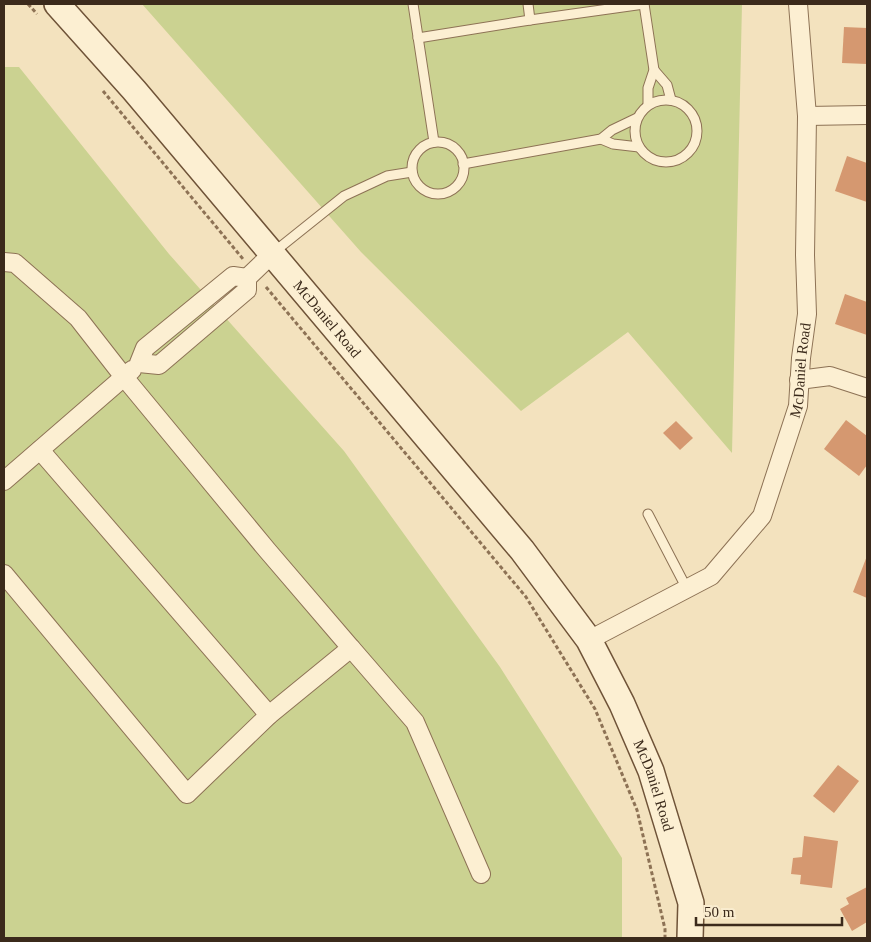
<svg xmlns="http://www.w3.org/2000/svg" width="871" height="942" viewBox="0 0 871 942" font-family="Georgia,serif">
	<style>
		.green { fill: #cbd291 }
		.building { fill: #d59870 }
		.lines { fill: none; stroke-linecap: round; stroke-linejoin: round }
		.service-casing { stroke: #8d7255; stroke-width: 11 }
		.minor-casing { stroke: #8d7255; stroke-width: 20 }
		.secondary-casing { stroke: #6f5338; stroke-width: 28 }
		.path { stroke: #8d7255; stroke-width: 3; stroke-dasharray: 4 2.5; stroke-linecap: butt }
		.service { stroke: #fcefd2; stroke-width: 9 }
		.minor { stroke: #fcefd2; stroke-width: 18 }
		.secondary { stroke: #fcefd2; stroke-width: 25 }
		.labels { text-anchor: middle; stroke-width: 4.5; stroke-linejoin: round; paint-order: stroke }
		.street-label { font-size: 15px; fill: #3b2a1b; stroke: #f9eccf }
	</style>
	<rect width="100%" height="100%" fill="#f3e2be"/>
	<!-- green -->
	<g class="green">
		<polygon points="142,4 742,4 732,453 628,332 521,411 361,252"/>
		<polygon points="4,67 19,67 169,254 344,451 500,667 622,858 622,938 4,938"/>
	</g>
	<!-- building -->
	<g class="building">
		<polygon points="844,27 867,28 867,64 842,63"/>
		<polygon points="847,156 867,163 867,202 835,191"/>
		<polygon points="845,294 867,302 867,335 835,324"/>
		<polygon points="846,420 867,436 867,465 859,476 824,449"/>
		<polygon points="676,421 693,438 680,450 663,433"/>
		<polygon points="867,556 867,598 853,592"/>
		<polygon points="838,765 859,781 834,813 813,796"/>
		<polygon points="804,836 838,841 832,888 800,884 801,875 791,874 793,858 802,857"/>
		<polygon points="867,887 867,922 852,931 840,909 849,904 846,898"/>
	</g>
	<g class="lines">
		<defs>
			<g id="service">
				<polyline points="413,4 434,142"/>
				<polyline points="528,4 530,20 644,4"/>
				<polyline points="644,4 654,70 648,88 648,105"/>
				<polyline points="418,38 530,20"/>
				<polyline points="654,70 667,85 671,100"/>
				<circle cx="666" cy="131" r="31"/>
				<polyline points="601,139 613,144 639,147"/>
				<circle cx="438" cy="168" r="26"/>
				<polyline points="463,164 601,139 612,130 637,118"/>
				<polyline points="274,252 344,196 387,176 412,172"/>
				<polyline points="648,514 687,589"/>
			</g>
			<g id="minor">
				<polyline points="807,116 867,115"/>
				<polyline points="4,262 15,263 78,318 124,377 267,550 351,648 269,715 40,450"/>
				<polygon points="233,276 247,278 247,290 159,365 139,363 145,348"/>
				<polyline points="247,278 272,254"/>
				<polyline points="799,380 830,376 867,388"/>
				<polyline points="4,481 132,370"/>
				<polyline points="4,574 187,794 269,715"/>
				<path id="s1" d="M 589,640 L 711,576 L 762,516 L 798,406 L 801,358 L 807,314 L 805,255 L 807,116 L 798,4"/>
				<polyline points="351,648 415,722 481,874"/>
			</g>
			<g id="secondary">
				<path id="s2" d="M 57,4 L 134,90 L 522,550 L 589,640 L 622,704 L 651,771 L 691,903 L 690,938"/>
			</g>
		</defs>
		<!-- service casing -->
		<use href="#service" class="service-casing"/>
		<!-- minor casing -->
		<use href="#minor" class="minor-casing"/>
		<!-- secondary casing -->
		<use href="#secondary" class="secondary-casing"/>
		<!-- path -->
		<g class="path">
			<polyline points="28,4 37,14"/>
			<polyline points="103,91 243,259"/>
			<polyline points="266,287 526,597 595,709 637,810 665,929 665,938"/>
		</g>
		<!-- service -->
		<use href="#service" class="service"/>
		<!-- minor -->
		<use href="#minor" class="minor"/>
		<!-- secondary -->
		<use href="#secondary" class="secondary"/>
	</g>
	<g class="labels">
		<!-- street labels -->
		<g class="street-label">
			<text dy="5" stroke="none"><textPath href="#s2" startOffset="415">McDaniel Road</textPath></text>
			<text dy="5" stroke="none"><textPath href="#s1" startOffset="368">McDaniel Road</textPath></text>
			<text dy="5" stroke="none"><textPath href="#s2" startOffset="989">McDaniel Road</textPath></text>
		</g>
	</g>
	<!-- border -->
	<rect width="871" height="942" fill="none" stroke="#3b2a1b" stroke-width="10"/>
	<!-- scale -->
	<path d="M696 917v8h146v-8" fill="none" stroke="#3b2a1b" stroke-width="2.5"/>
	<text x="704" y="917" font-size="15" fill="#3b2a1b" stroke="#f9eccf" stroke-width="4" paint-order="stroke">50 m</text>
</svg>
